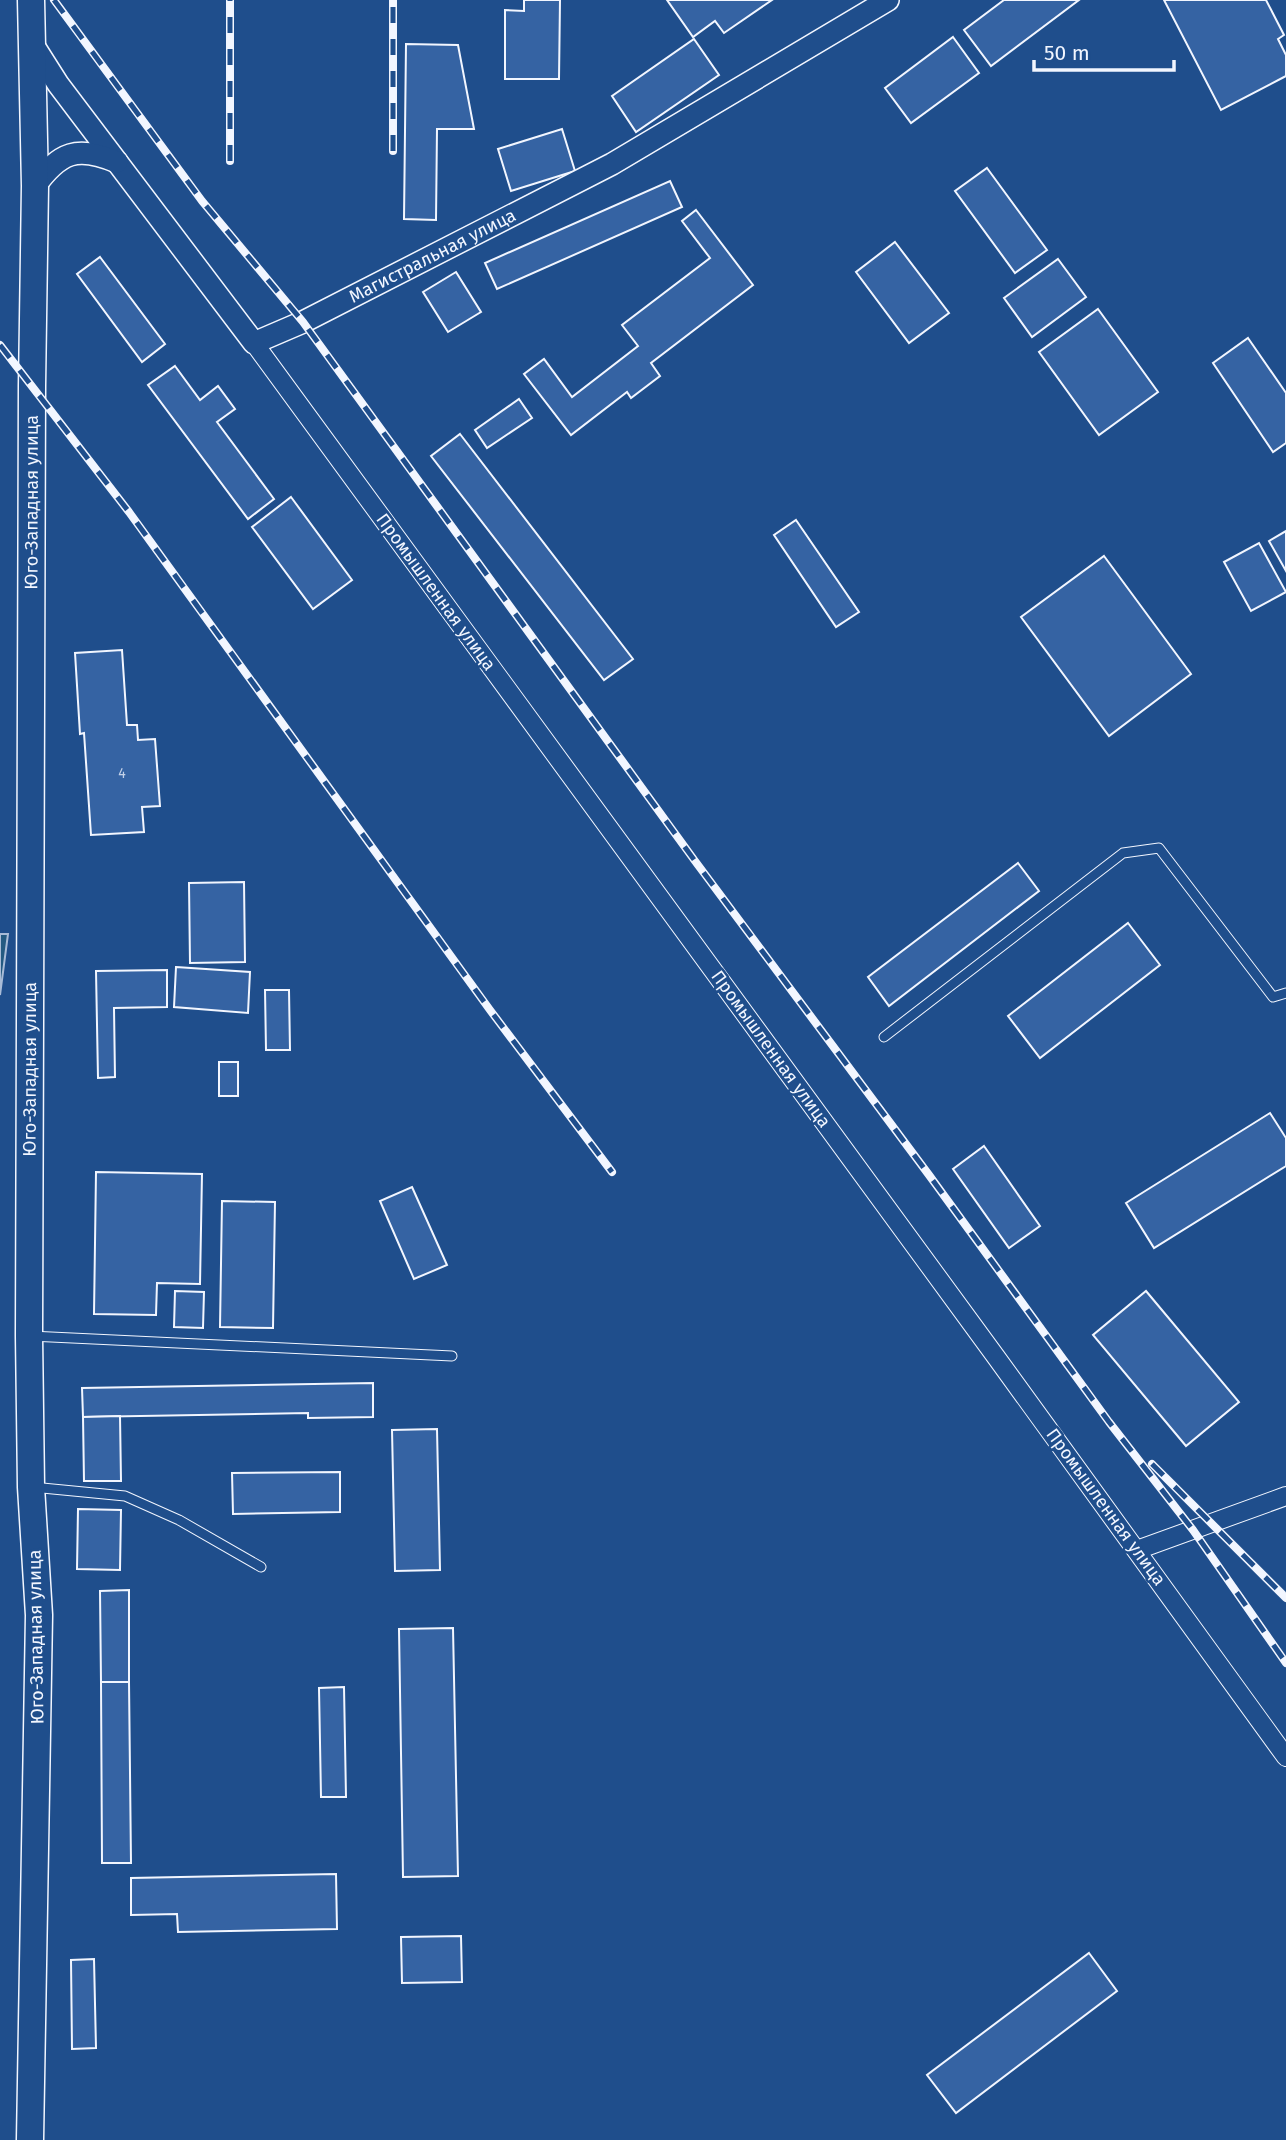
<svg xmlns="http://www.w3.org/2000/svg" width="1286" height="2140" viewBox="0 0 1286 2140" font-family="'Fira Sans',sans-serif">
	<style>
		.green { fill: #245a82; stroke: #a8bbd7; stroke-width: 2 }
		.building { fill: #3563a3; stroke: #f2f6ff; stroke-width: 2 }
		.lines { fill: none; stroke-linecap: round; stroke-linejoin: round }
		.service-casing { stroke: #f2f6ff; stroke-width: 11 }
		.minor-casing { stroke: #f2f6ff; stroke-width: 20 }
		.tertiary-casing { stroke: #f2f6ff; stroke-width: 24 }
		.primary-casing { stroke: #f2f6ff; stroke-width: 29 }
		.service { stroke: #1f4e8c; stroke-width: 9 }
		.minor { stroke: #1f4e8c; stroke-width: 18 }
		.tertiary { stroke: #1f4e8c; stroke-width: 21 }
		.primary { stroke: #1f4e8c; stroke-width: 26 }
		.rail-casing { stroke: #f2f6ff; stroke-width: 8 }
		.rail { stroke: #1f4e8c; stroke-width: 5; stroke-dasharray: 16; stroke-linecap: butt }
		.labels { text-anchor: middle; stroke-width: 5; stroke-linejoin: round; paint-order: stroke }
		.number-label { font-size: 14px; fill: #c3d1e8 }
		.street-label { font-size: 18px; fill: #f2f6ff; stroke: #1f4e8c }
	</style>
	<rect width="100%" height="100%" fill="#1f4e8c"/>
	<!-- green -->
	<polygon class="green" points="0,934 8,934 0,995"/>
	<!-- building -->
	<g class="building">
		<polygon points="524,0 560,0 559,79 505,79 505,10 524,11"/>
		<polygon points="667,0 772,0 724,33 715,21 693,37"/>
		<polygon points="1004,0 1079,0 991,66 964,30"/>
		<polygon points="1164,0 1266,0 1284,35 1278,39 1286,55 1286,76 1221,110"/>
		<polygon points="953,37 979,73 911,123 885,88"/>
		<polygon points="694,39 719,75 636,132 612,96"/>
		<polygon points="406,44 458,45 474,129 437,129 436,220 404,219"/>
		<polygon points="562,129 575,171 511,191 498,149"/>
		<polygon points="987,168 1047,250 1015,273 955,191"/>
		<polygon points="670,181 682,207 497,289 485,263"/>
		<polygon points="696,210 753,285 651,363 660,376 631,398 627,392 571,435 524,374 544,359 572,397 638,346 622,325 710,258 682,221"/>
		<polygon points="895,242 949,313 909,343 856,272"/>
		<polygon points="100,257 165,344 142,362 77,274"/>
		<polygon points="1058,259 1086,297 1032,337 1004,298"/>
		<polygon points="456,272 481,312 448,332 423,292"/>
		<polygon points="1098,309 1158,392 1099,435 1039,352"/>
		<polygon points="1248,338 1286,393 1286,443 1273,452 1213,363"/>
		<polygon points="175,366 200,400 218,386 235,409 217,422 274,499 248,519 148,385"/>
		<polygon points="519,399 532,418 487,448 475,430"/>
		<polygon points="460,434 633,659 604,680 431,456"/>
		<polygon points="291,497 352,580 313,609 252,527"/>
		<polygon points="796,520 859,612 836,627 774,535"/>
		<polygon points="1286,531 1286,571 1269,541"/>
		<polygon points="1259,543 1286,592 1251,611 1224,562"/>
		<polygon points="1104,556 1191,674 1109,736 1021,617"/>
		<polygon points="122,650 127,725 137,725 138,740 155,739 160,806 142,807 144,832 91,835 84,733 80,734 75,653"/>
		<polygon points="1018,863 1039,891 889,1006 868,977"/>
		<polygon points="244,882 245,962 190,963 189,883"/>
		<polygon points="1128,923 1160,965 1040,1058 1008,1016"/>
		<polygon points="176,967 250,972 248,1013 174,1007"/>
		<polygon points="167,970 167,1007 114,1008 115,1077 98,1078 96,971"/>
		<polygon points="265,990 289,990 290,1050 266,1050"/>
		<rect x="219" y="1062" width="19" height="34"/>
		<polygon points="1270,1113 1286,1138 1286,1166 1154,1248 1126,1203"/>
		<polygon points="984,1146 1040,1226 1009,1248 953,1169"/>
		<polygon points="96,1172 202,1174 200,1284 157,1283 156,1315 94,1314"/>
		<polygon points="412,1187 447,1265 414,1279 380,1201"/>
		<polygon points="222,1201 275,1202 273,1328 220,1327"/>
		<polygon points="175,1291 204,1292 203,1328 174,1327"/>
		<polygon points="1146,1291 1239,1402 1186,1446 1093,1335"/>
		<polygon points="373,1383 373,1417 308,1418 308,1413 83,1417 82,1388"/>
		<polygon points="120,1416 121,1481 84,1481 83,1417"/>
		<polygon points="437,1429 440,1570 395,1571 392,1430"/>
		<polygon points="340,1472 340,1512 233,1514 232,1473"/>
		<polygon points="78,1509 121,1510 120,1570 77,1569"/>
		<polygon points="129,1590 129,1682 101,1682 100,1591"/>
		<polygon points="453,1628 458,1876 403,1877 399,1629"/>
		<polygon points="101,1682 129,1682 131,1863 102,1863"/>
		<polygon points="344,1687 346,1797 321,1797 319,1688"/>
		<polygon points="336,1874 337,1929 178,1932 177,1914 131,1915 131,1878"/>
		<polygon points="461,1936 462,1982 402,1983 401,1937"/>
		<polygon points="1089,1953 1117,1991 956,2113 927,2075"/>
		<polygon points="94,1959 96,2048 72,2049 71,1960"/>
	</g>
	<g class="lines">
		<defs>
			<g id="service">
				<polyline points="884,1037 1123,853 1159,848 1273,997 1286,993"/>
				<polyline points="30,1336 452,1356"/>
				<polyline points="32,1487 125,1496 179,1520 261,1567"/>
			</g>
			<g id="minor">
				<polyline points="254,343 996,1357 1286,1757"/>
				<polyline points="1137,1550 1286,1496"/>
			</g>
			<g id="tertiary">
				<path id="s1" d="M 32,43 L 58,84 L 254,343 L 303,322 L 612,164 L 888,0"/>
				<path d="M 35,186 C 60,152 77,145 117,162"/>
			</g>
			<g id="primary">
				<path id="s2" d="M 30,2140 L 39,1615 L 31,1487 L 29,1336 L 32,386 L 35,186 L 31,0"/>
			</g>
		</defs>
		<!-- service casing -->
		<use href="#service" class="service-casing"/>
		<!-- minor casing -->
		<use href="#minor" class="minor-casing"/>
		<!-- tertiary casing -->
		<use href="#tertiary" class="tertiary-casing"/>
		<!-- primary casing -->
		<use href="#primary" class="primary-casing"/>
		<!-- service -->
		<use href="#service" class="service"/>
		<!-- minor -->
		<use href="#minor" class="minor"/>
		<!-- tertiary -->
		<use href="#tertiary" class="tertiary"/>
		<!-- primary -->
		<use href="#primary" class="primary"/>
		<defs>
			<g id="rail">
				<polyline points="54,0 202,201 303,322 695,861 929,1175 1109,1422 1193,1530 1286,1663"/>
				<polyline points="393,151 393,0"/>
				<polyline points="230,161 230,0"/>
				<polyline points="0,345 129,512 490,1010 612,1172"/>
				<polyline points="1152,1464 1286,1598"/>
			</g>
		</defs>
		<!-- rail casing -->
		<use href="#rail" class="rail-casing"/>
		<!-- rail -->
		<use href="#rail" class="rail"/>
	</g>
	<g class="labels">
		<!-- number labels -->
		<g class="number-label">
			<text x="122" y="778">4</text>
		</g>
		<!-- street labels -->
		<g class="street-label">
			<text dy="6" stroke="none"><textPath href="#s1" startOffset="572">Магистральная улица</textPath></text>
			<text dy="6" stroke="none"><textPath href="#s2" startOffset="1638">Юго-Западная улица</textPath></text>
			<text transform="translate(436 592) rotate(54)" y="6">Промышленная улица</text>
			<text transform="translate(771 1049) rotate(54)" y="6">Промышленная улица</text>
			<text dy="6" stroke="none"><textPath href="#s2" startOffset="1071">Юго-Западная улица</textPath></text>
			<text transform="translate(1106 1507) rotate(54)" y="6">Промышленная улица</text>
			<text transform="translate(36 1637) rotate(-91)" y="6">Юго-Западная улица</text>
		</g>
	</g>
	<!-- scale -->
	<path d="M1034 60v10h140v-10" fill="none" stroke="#f2f6ff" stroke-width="3.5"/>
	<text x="1044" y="60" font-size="21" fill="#f2f6ff" stroke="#1f4e8c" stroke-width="5" paint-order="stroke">50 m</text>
</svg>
